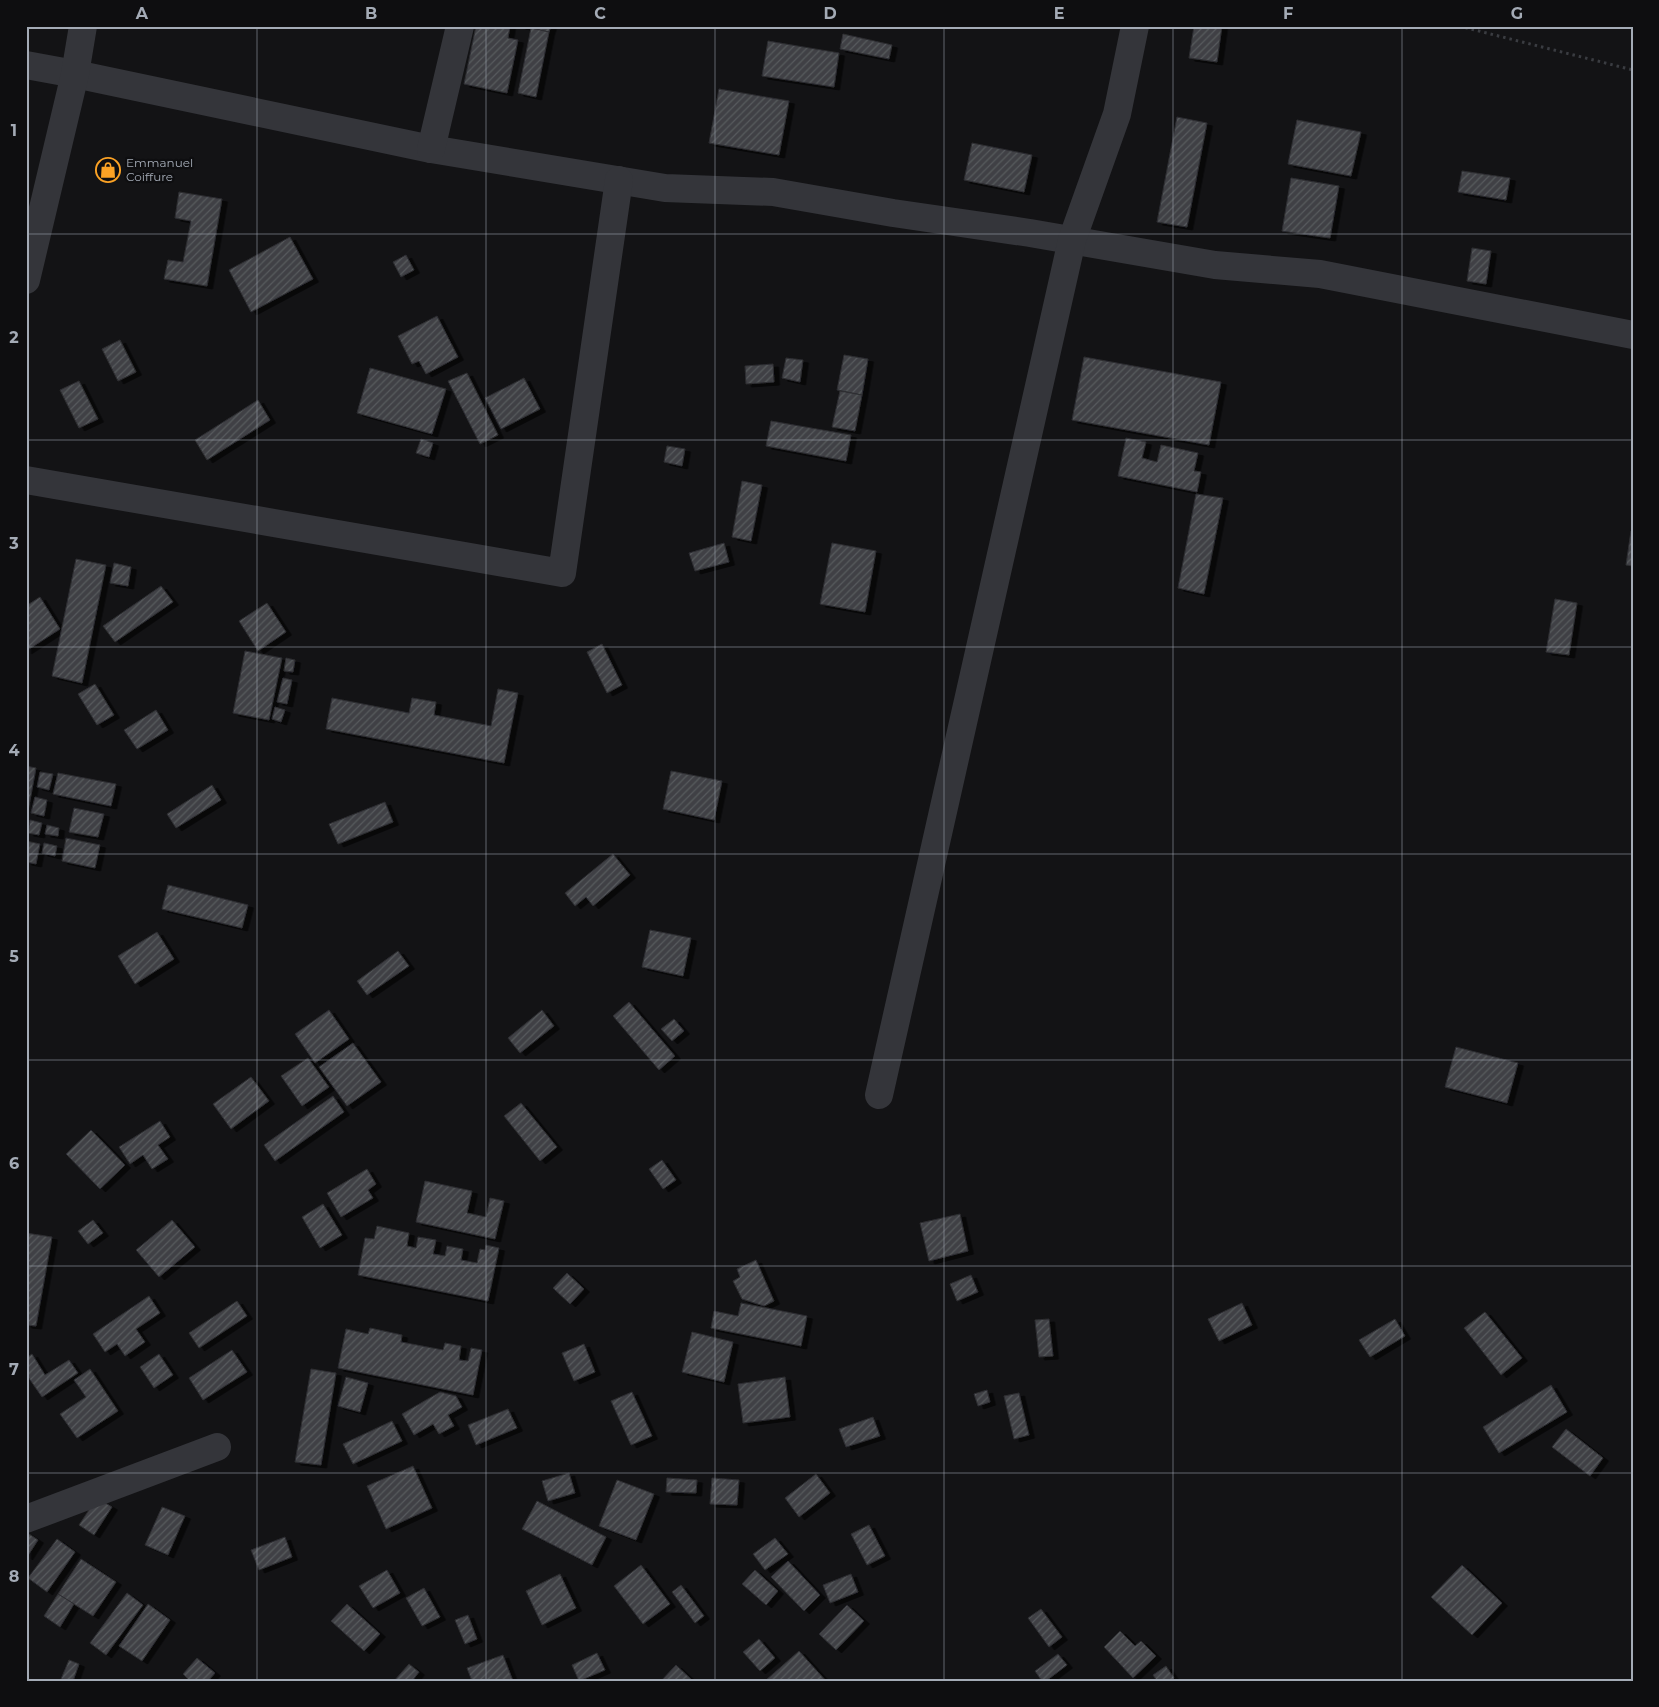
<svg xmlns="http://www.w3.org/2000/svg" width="1659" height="1707" viewBox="0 0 1659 1707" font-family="Montserrat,sans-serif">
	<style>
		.building { fill: url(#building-hatch); stroke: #2d2d31; filter: url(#shadow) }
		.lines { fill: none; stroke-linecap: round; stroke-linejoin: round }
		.path { stroke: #3a3c41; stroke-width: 3; stroke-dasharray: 2.5 4; stroke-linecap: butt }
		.street { stroke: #34353a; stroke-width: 28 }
		.grid { fill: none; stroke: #a4abb6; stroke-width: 1; stroke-opacity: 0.55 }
		.labels { text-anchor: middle; stroke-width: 4.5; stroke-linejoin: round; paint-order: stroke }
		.poi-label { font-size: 12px; fill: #a4abb6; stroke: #0e0e10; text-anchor: start }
		.neatline { fill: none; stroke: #a4abb6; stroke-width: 2 }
		.grid-label { font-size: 16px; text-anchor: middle; font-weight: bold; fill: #a4abb6 }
	</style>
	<defs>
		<pattern id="building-hatch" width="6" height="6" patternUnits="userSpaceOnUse" patternTransform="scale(1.25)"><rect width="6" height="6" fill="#3f4145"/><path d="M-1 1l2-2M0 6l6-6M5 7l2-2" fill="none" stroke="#585a5e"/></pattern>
		<filter id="shadow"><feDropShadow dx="5.5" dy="3" stdDeviation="0" flood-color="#0009"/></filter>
	</defs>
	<rect width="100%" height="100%" fill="#131315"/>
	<!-- building -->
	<g class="building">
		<polygon points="476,26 510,26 508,38 518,40 507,93 464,84"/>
		<polygon points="520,26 551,26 549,32"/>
		<polygon points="1194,26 1222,26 1217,62 1189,58"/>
		<polygon points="531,28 549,32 536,97 518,93"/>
		<polygon points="843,34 892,45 889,59 840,49"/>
		<polygon points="768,41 839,53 834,87 762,76"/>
		<polygon points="719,89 789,101 779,155 709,143"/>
		<polygon points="1177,117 1207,123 1187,227 1157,222"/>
		<polygon points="1297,120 1361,132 1351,176 1288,164"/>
		<polygon points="972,143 1032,155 1024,192 964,180"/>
		<polygon points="1462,171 1510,178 1506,200 1458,192"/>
		<polygon points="1291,178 1339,186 1330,238 1282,231"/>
		<polygon points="179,192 222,199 207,286 164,279 168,260 183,262 191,221 175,218"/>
		<polygon points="290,237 313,279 251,312 229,270"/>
		<polygon points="1472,248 1491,251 1486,284 1467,281"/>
		<polygon points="406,255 414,270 401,277 393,262"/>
		<polygon points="437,316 458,357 426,374 419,361 412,364 398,336"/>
		<polygon points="120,340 136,372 118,381 102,349"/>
		<polygon points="844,355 868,359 862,395 837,390"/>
		<polygon points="1084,357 1221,382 1209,445 1072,420"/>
		<polygon points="786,358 803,360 800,382 782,378"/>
		<polygon points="773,364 774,382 746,384 745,366"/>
		<polygon points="370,368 446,389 432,434 357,413"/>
		<polygon points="467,373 498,435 480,444 448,381"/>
		<polygon points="524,378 540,409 501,429 485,398"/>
		<polygon points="79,381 98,419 79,428 60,390"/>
		<polygon points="840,391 862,395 855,431 832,427"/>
		<polygon points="258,400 270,420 207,460 195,440"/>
		<polygon points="771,421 851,435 846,461 766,446"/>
		<polygon points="1126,438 1146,442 1142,458 1157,462 1161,445 1198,453 1194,471 1201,472 1197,492 1118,476"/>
		<polygon points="421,439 433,443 429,457 416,453"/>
		<polygon points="667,446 685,449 682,466 664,462"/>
		<polygon points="742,481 762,485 751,541 732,537"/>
		<polygon points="1196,494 1223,498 1204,594 1178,588"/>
		<polygon points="1631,531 1633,531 1633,566 1626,565"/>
		<polygon points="724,543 729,562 695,571 689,553"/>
		<polygon points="832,543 876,551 865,612 820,604"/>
		<polygon points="76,559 106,565 82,683 52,676"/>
		<polygon points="114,563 131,567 128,586 110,583"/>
		<polygon points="161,586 173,602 115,642 103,626"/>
		<polygon points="40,597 60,629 26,651 26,606"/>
		<polygon points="1555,599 1577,603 1569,655 1546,652"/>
		<polygon points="267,603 286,632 258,651 239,621"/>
		<polygon points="602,644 622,685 607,693 587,652"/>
		<polygon points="245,651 282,658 269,720 233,713"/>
		<polygon points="286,658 295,660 293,672 284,671"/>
		<polygon points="283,678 292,680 287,704 277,702"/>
		<polygon points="95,684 114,715 97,725 78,694"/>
		<polygon points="498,689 518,693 504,763 326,729 332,698 409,713 412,698 436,702 434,715 491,726"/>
		<polygon points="275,707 285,710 281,722 272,719"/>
		<polygon points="156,710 168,730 137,749 124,730"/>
		<polygon points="26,766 36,768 28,811 26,810"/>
		<polygon points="671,771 722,781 714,820 663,809"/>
		<polygon points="40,772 53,774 49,790 37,787"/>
		<polygon points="58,773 116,784 111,806 53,794"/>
		<polygon points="212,785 221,800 176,828 167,814"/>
		<polygon points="35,797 47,800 44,816 31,813"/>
		<polygon points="385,802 393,822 338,844 329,824"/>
		<polygon points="74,808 104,814 98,837 69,832"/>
		<polygon points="30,820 42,823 39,835 28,833"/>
		<polygon points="47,825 59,828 58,836 45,834"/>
		<polygon points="66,838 100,845 95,868 62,861"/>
		<polygon points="26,841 40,844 36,864 26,862"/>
		<polygon points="44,843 57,846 55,856 42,853"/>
		<polygon points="613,854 630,875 593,906 586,897 575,906 565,893"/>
		<polygon points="168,885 248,905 242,928 162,909"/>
		<polygon points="650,930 691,938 683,976 642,967"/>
		<polygon points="157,932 174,959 135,984 118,956"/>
		<polygon points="398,951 409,966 367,995 357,981"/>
		<polygon points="629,1002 675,1056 659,1070 613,1016"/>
		<polygon points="329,1010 349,1039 315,1063 295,1034"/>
		<polygon points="542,1010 554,1026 520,1053 508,1038"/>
		<polygon points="674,1019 684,1031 672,1041 661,1029"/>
		<polygon points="353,1043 381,1082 347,1106 319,1067"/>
		<polygon points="1456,1047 1518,1063 1507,1103 1445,1087"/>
		<polygon points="308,1058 329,1087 302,1106 281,1076"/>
		<polygon points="251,1077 269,1101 231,1129 213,1104"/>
		<polygon points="333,1096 344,1112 275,1161 264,1145"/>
		<polygon points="521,1103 557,1147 540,1161 504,1116"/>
		<polygon points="160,1121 170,1137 158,1145 168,1159 152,1169 143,1155 130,1164 119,1147"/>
		<polygon points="91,1130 125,1165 100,1189 66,1154"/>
		<polygon points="662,1160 676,1180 663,1189 649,1169"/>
		<polygon points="367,1169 376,1184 368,1190 373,1198 341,1217 327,1193"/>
		<polygon points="425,1181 472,1191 467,1213 486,1217 490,1198 504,1201 495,1239 416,1222"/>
		<polygon points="323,1204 342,1235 320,1248 302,1217"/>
		<polygon points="960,1214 968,1251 929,1261 920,1223"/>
		<polygon points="93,1220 103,1233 88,1244 78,1231"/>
		<polygon points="172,1220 195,1247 159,1277 136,1250"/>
		<polygon points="377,1226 409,1233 407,1246 416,1248 418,1237 436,1240 433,1254 445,1256 447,1246 463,1249 461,1260 477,1263 480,1249 485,1250 486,1245 499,1248 488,1301 358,1275 365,1238 374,1239"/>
		<polygon points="26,1233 52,1237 36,1326 26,1325"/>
		<polygon points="756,1260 774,1301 764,1306 742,1299 733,1281 740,1277 737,1269"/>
		<polygon points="567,1273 584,1289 570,1304 553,1288"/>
		<polygon points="971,1275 978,1292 957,1301 950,1284"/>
		<polygon points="149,1296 160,1313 136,1329 145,1342 125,1356 117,1344 105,1352 93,1334"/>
		<polygon points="237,1301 247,1316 199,1348 189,1333"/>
		<polygon points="741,1303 807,1316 801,1346 711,1328 714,1311 738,1316"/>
		<polygon points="1242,1303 1252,1325 1219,1341 1208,1319"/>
		<polygon points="1485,1312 1522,1358 1501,1375 1464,1328"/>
		<polygon points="1049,1319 1053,1356 1039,1357 1035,1320"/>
		<polygon points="1395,1319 1405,1336 1370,1357 1359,1340"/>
		<polygon points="370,1328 402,1335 401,1342 443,1350 445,1343 461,1346 459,1360 468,1361 471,1348 482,1350 473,1395 338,1368 346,1329 368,1334"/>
		<polygon points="692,1332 733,1342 724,1382 682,1372"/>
		<polygon points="584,1344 595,1372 574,1381 562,1353"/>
		<polygon points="232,1350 247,1372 203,1400 189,1378"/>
		<polygon points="32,1354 45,1375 69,1360 78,1373 42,1397 26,1374 26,1358"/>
		<polygon points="159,1354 173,1375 154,1388 140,1367"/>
		<polygon points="90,1369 118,1411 77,1438 60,1414 86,1397 74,1380"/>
		<polygon points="311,1369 336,1373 321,1465 295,1462"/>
		<polygon points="346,1377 368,1383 360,1412 338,1406"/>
		<polygon points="785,1377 790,1417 743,1423 738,1384"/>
		<polygon points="1551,1385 1567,1412 1499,1453 1483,1427"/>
		<polygon points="987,1390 990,1402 978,1406 974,1394"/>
		<polygon points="440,1392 456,1396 462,1407 448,1415 454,1426 439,1434 433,1424 414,1435 402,1414"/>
		<polygon points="632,1392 652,1436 631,1445 611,1401"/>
		<polygon points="1019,1393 1029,1435 1014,1439 1004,1396"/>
		<polygon points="508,1409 517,1428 476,1445 468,1425"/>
		<polygon points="873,1417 880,1436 846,1447 839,1429"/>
		<polygon points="392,1421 402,1441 353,1464 343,1444"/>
		<polygon points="1566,1429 1603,1458 1590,1476 1552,1447"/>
		<polygon points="413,1466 432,1508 386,1529 367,1486"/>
		<polygon points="569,1473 575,1493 548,1501 542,1481"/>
		<polygon points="816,1474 830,1493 799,1517 785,1498"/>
		<polygon points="667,1478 697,1480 696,1493 666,1492"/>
		<polygon points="712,1478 739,1480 737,1505 710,1504"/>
		<polygon points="617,1480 654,1494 636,1540 599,1526"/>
		<polygon points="97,1498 112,1507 94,1535 79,1525"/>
		<polygon points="537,1501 606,1537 592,1565 522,1529"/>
		<polygon points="162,1507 185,1516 168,1555 145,1545"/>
		<polygon points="869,1525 885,1556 867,1565 851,1534"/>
		<polygon points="26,1532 38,1540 27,1557 26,1556"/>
		<polygon points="285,1537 292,1557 259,1570 251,1550"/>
		<polygon points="775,1538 788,1554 765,1570 753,1554"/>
		<polygon points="57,1539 75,1552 47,1592 28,1578"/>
		<polygon points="81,1559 116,1582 93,1616 58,1594"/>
		<polygon points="788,1561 820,1595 804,1611 771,1577"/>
		<polygon points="641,1565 670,1604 643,1624 614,1586"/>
		<polygon points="1462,1565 1502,1603 1472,1635 1431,1597"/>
		<polygon points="387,1570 400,1593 373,1608 359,1586"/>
		<polygon points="755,1570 778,1591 766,1605 742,1584"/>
		<polygon points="560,1574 576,1608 542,1625 526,1591"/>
		<polygon points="851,1574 858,1592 830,1603 823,1585"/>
		<polygon points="681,1585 704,1616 695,1623 672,1592"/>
		<polygon points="424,1588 440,1617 422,1626 406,1598"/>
		<polygon points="127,1593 143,1605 106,1655 90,1643"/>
		<polygon points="58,1594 74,1604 60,1627 44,1616"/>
		<polygon points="148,1604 170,1620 142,1661 119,1646"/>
		<polygon points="347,1604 380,1634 364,1651 331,1621"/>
		<polygon points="847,1605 864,1621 836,1650 819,1634"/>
		<polygon points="1041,1609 1062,1637 1049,1647 1028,1618"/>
		<polygon points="468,1615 477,1639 465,1644 455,1620"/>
		<polygon points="1120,1631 1135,1646 1141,1641 1156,1656 1133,1678 1104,1647"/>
		<polygon points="759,1639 775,1658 760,1671 743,1652"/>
		<polygon points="799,1651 826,1681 765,1681"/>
		<polygon points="597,1653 605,1670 579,1681 572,1665"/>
		<polygon points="1058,1654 1067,1665 1046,1681 1042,1681 1035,1671"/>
		<polygon points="503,1655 513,1681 472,1681 467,1668"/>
		<polygon points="197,1658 215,1673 208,1681 190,1681 183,1674"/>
		<polygon points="69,1660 79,1664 73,1681 61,1679"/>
		<polygon points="409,1664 419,1672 412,1681 394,1681"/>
		<polygon points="676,1665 693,1681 661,1681"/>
		<polygon points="1166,1666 1174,1678 1170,1681 1157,1681 1153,1675"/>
	</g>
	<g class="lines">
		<!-- path -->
		<polyline class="path" points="1459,26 1633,70"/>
		<!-- street -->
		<g class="street">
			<polyline points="26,65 75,74 431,149 665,188 773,192 893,213 1030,233 1215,265 1320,274 1633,335"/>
			<polyline points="431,149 460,26"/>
			<polyline points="26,280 75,74 83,26"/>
			<polyline points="26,480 562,573 619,180"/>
			<polyline points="879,1095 1072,240 1117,114 1135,26"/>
			<polyline points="26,1519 217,1447"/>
		</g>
	</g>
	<!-- grid -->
	<path class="grid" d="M 257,26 L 257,1681M 486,26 L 486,1681M 715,26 L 715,1681M 944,26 L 944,1681M 1173,26 L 1173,1681M 1402,26 L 1402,1681M 26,234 L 1633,234M 26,440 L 1633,440M 26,647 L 1633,647M 26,854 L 1633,854M 26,1060 L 1633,1060M 26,1266 L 1633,1266M 26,1473 L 1633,1473"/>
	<!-- icons -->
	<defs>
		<symbol id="shop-ring" viewBox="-11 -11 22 22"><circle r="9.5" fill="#0e0e10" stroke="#fba225" stroke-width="1.5"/><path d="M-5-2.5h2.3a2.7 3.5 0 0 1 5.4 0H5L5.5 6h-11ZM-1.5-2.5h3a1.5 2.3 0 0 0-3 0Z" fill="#fba225"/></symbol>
	</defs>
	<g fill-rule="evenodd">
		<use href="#shop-ring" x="94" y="156" width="28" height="28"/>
	</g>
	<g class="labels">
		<!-- poi labels -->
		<g class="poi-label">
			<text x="126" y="167">Emmanuel<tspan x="126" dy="14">Coiffure</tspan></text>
		</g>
	</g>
	<!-- border -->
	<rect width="1659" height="1707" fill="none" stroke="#0e0e10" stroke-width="55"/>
	<rect x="28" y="28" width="1604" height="1652" class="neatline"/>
	<g class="grid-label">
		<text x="142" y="19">A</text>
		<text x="371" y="19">B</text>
		<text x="600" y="19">C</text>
		<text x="830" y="19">D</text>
		<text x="1059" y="19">E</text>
		<text x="1288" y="19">F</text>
		<text x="1517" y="19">G</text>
		<text x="14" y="136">1</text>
		<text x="14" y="343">2</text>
		<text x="14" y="549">3</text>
		<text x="14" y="756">4</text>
		<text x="14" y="962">5</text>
		<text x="14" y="1169">6</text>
		<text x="14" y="1375">7</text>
		<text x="14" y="1582">8</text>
	</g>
</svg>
